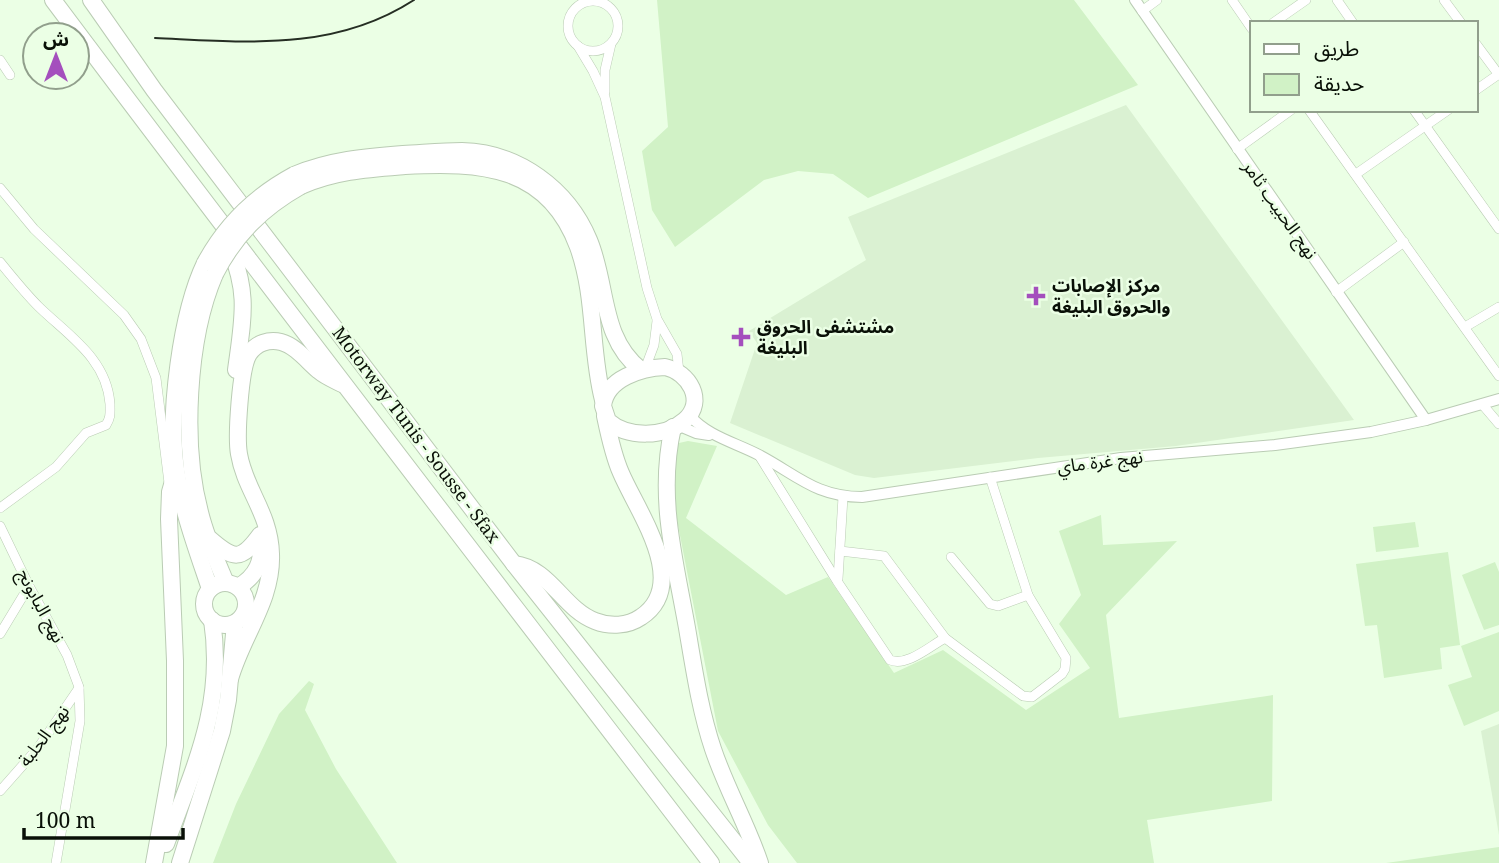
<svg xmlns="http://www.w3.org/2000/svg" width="1499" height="863" viewBox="0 0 1499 863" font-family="'Noto Serif','Noto Sans Arabic',serif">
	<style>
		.built { fill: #daf1d2 }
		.green { fill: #d1f2c6 }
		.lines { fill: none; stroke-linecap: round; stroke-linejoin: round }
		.minor-casing { stroke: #baccb4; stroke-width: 10 }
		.tertiary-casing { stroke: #baccb4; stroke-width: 12 }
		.trunk-casing { stroke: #baccb4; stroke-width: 18 }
		.motorway-casing { stroke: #baccb4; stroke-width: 18 }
		.minor { stroke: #fff; stroke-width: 9 }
		.tertiary { stroke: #fff; stroke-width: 10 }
		.trunk { stroke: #fff; stroke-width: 16 }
		.motorway { stroke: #fff; stroke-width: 16 }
		.tram { stroke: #252e23; stroke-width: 2 }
		.trunk-bridge-casing { stroke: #baccb4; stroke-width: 18; stroke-linecap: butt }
		.trunk-bridge { stroke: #fff; stroke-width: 16 }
		.poi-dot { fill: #a44fbd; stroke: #ebffe5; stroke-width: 2.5 }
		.labels { text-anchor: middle; stroke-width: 5; stroke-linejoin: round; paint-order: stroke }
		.street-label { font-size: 18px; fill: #091007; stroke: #ebffe5 }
		.poi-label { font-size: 18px; font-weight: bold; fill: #091007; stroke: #ebffe5; text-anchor: start }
	</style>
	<rect width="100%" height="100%" fill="#ebffe5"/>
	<!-- built -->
	<g class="built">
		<polygon points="1126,105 1354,420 1176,446 1038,458 874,478 855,475 730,423 757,343 749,331 866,260 848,217"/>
		<polygon points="1499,724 1499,835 1481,731"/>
	</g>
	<!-- green -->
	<g class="green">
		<polygon points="657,0 1074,0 1138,85 868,198 833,174 798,171 764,180 675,247 652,210 642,151 668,127"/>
		<polygon points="688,441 717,446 686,518 786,595 828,577 894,673 943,650 1026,710 1090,668 1059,624 1081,595 1059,531 1101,515 1103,545 1177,541 1106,615 1119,718 1273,695 1272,801 1147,820 1154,863 797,863 768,825 718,731 677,520 670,463 673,451 679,443"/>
		<polygon points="1415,522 1419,547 1376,552 1373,527"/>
		<polygon points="1448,552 1460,645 1440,648 1442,669 1384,678 1377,625 1365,626 1356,564"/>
		<polygon points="1495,562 1499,572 1499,625 1484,630 1462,575"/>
		<polygon points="1499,632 1499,711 1464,726 1448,685 1472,677 1461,646"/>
		<polygon points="309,681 314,684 305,710 336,769 397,863 213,863 236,804 279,714"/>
		<polygon points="1499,847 1499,863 1384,863 1386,863"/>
	</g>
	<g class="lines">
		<defs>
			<g id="minor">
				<polyline points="1232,0 1252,29"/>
				<polyline points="1337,0 1353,23"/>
				<polyline points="1444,0 1461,23"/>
				<circle cx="593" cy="26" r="25"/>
				<polyline points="1142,11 1157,0"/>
				<polyline points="1273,23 1306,0"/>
				<polyline points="1476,44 1499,75"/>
				<polyline points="578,46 593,71 605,97 647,288 657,319 677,354 679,372"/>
				<polyline points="0,60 10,75"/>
				<polyline points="1476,90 1499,74"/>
				<polyline points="605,92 605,70 611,44"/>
				<polyline points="1309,110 1499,376"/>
				<polyline points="1414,110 1499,229"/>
				<polyline points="1237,149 1291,110"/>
				<polyline points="1356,174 1448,110"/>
				<polyline points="0,188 34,229 124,315 141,339 156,378 169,483"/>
				<path d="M 0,262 C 13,278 25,293 39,307 C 69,336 107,359 110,404 C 110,413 111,417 106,425 L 86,433 L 56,467 L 0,508"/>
				<polyline points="1336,292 1404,242"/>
				<polyline points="1465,327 1499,307"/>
				<polyline points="645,369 654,345 657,321"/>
				<polyline points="1482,404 1499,424"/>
				<path d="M 760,457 L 837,581 L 890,660 C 907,667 930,646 945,638"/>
				<polyline points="0,526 29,586 67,655 79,687 80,721 56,863"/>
				<polyline points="840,551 884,556 945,638 1023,696 1032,697 1062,674 1065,669 1066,658 1028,595 990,477"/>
				<polyline points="951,557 990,604 998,606 1028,595"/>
				<polyline points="838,579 843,497"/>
				<polyline points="0,634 29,586"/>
				<polyline points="0,791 38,748 79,688"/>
			</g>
			<g id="tertiary">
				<polyline points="1135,0 1426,420"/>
				<path d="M 689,415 C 709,437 734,442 759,455 C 797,475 816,497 862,497 L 1121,458 L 1275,445 L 1371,432 L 1426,420 L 1499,399"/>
				<polyline points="677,425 696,433 709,435"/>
			</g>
			<g id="trunk">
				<path d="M 294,175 C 330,160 365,157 403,154 C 423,153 442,151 462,151 C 518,152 568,189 589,240 C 608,285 600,338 641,370"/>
				<path d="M 301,186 C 335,171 368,169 405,166 C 480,162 548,165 578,247 C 596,297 590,350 603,400"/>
				<path d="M 205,263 C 181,313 168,414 176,469 C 182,510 197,550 210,589"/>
				<path d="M 215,274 C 187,339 182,445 200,512 C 206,537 216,559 226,583"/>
				<path d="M 665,367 C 689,372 706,401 685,420 C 665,438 627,438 608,421 L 603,406 C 606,378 642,368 665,367 Z"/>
				<path d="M 210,539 C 234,560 241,561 260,535"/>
				<circle cx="225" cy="604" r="21"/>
				<path d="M 166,844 C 194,767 225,705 212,620"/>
				<polyline points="154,863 175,746 175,661 169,519 170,492 176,471"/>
				<polyline points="180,863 222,731 228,700 235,623"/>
			</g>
			<g id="motorway">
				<path d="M 53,0 C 270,290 491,575 711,863"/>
				<polyline points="91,0 154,90 514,564 751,863"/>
				<path d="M 227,242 C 250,291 243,318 236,370"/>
				<path d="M 673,427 C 657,497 675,560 687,628 C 694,669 700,710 713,749 C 726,788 747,824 760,863"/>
				<path d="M 514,564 C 550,568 563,609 595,621 C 610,627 628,626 641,617 C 691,584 637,511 621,473 C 613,455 609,435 605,416"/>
				<path d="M 238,587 C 257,576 263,561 261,540"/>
				<path d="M 230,679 C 242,636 273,600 271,554 C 270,513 245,490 239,454 C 236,437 240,368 249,354 C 256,343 269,339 281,342 C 296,346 308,362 319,371 C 326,377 334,380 342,384"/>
			</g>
		</defs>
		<!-- minor casing -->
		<use href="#minor" class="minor-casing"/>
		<!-- tertiary casing -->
		<use href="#tertiary" class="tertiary-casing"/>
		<!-- trunk casing -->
		<use href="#trunk" class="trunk-casing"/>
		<!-- motorway casing -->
		<use href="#motorway" class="motorway-casing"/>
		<!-- minor -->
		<use href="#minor" class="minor"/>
		<!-- tertiary -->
		<use href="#tertiary" class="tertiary"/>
		<!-- trunk -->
		<use href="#trunk" class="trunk"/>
		<!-- motorway -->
		<use href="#motorway" class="motorway"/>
		<!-- tram -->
		<path class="tram" d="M 155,38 C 246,42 334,52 414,0"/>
		<defs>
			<g id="trunk-bridge">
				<path d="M 205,263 C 226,224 255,196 294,175"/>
				<path d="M 215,274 C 235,235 262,208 301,186"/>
			</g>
		</defs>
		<!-- trunk-bridge casing -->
		<use href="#trunk-bridge" class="trunk-bridge-casing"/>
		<!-- trunk-bridge -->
		<use href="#trunk-bridge" class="trunk-bridge"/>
	</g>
	<!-- markers -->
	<g class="poi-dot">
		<path d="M1032.5 285.5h7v7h7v7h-7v7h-7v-7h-7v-7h7z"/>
		<path d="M737.5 326.5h7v7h7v7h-7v7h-7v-7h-7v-7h7z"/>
	</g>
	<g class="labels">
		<!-- street labels -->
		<g class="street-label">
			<text transform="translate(1280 210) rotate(55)" y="6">نهج الحبيب ثامر</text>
			<text transform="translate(416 435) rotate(53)" y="6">Motorway Tunis - Sousse - Sfax</text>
			<text transform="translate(1100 462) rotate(-7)" y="6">نهج غرة ماي</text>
			<text transform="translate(41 606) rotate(62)" y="6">نهج البابونج</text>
			<text transform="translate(44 736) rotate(-53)" y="6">نهج الحلبة</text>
		</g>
		<!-- poi labels -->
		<g class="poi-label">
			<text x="1052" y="292">مركز الإصابات<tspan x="1052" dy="21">والحروق البليغة</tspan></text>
			<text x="757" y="333">مشتشفى الحروق<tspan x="757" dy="21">البليغة</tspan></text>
		</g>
	</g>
	<!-- legend -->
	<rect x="1250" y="21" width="228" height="91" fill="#ebffe5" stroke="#919f8c" stroke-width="2"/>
	<rect x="1264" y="44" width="35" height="10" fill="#ffffff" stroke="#919f8c" stroke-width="2"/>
	<text x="1314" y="56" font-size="21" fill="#091007">طريق</text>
	<rect x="1264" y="74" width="35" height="21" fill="#d1f2c6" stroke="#919f8c" stroke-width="2"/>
	<text x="1314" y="91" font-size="21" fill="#091007">حديقة</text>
	<!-- north arrow -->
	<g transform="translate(56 56)"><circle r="33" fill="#ebffe5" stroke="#919f8c" stroke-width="2"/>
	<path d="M0-5L12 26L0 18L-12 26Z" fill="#a44fbd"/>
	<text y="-10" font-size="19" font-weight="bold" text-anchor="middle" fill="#091007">ش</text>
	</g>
	<!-- scale -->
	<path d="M24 828v10h159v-10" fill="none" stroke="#091007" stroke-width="3.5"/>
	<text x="35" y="828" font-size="21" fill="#091007" stroke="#ebffe5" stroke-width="5" paint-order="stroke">100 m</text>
</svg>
